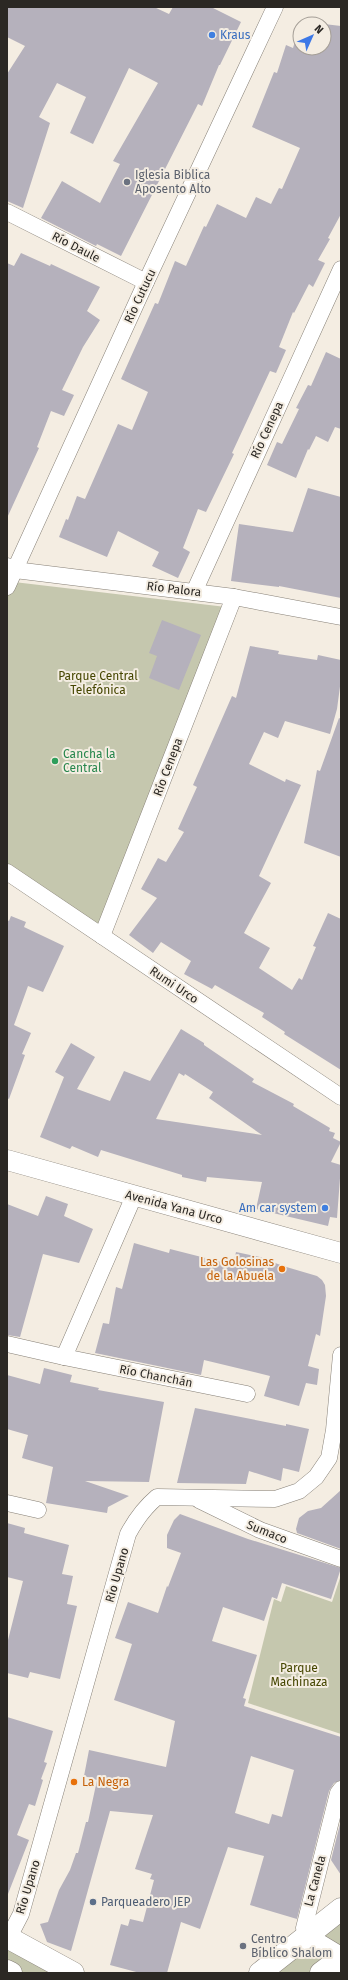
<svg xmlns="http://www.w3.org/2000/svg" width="348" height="1980" viewBox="0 0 348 1980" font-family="'Fira Sans',sans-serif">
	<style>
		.green { fill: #c5c7ae }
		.building { fill: #b5b1bc; fill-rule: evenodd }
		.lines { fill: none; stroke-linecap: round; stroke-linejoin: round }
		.minor-casing { stroke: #878077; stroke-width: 17 }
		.tertiary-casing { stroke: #878077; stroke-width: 21 }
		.secondary-casing { stroke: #878077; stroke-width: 23 }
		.minor { stroke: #fff; stroke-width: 16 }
		.tertiary { stroke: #fff; stroke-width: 20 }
		.secondary { stroke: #fff; stroke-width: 22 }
		.shop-dot { fill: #3f7fe0; stroke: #f4ede2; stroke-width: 1.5 }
		.worship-dot { fill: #6b7280; stroke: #f4ede2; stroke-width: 1.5 }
		.leisure-dot { fill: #2e9e5b; stroke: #f4ede2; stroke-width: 1.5 }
		.food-dot { fill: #e8710a; stroke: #f4ede2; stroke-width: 1.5 }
		.service-dot { fill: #5c6f8a; stroke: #f4ede2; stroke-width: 1.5 }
		.labels { text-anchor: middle; stroke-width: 4; stroke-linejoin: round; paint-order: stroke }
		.shop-label { font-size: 12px; fill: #366cbe; stroke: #f4ede2; text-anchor: start }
		.worship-label { font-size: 12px; fill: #5b616d; stroke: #f4ede2; text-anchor: start }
		.street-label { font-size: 12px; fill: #2b2824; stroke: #f4ede2 }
		.park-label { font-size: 12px; fill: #454600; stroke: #f4ede2 }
		.leisure-label { font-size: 12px; fill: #27864d; stroke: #f4ede2; text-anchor: start }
		.food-label { font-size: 12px; fill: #c56008; stroke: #f4ede2; text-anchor: end }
		.service-label { font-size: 12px; fill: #4e5e75; stroke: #f4ede2; text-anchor: start }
	</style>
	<rect width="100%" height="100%" fill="#f4ede2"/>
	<!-- green -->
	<g class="green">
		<polygon points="14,582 226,607 100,925 7,864 7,596"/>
		<polygon points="341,1575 341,1734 248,1703 274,1599 281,1602 286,1586 332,1602"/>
		<polygon points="341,1909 341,1958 321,1973 260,1973"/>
		<polygon points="7,1937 73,1973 11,1973 7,1971"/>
	</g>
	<!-- building -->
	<g class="building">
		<polygon points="7,7 154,7 169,14 173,7 211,7 241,22 220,65 219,65 202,106 198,104 121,256 97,244 96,246 41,218 62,181 100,203 120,164 113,161 158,83 129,68 93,144 70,133 86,97 57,83 39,117 50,123 23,208 7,201 7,74 25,46 7,37"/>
		<polygon points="324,24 341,26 341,214 328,238 330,239 318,260 325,263 313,287 309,284 294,313 293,312 279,347 286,350 276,373 270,371 232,453 234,454 206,512 198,509 183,548 190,552 178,578 152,566 159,552 118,531 107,557 59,537 66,519 68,520 77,496 85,499 118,424 132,430 148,392 121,379 155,303 158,304 175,261 186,266 204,226 206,227 217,204 246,218 256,197 271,204 279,188 282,189 300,148 252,127 274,72 277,73 286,45 293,48 300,25 300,48 324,48"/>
		<polygon points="21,253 50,266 51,264 100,287 87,311 100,320 83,347 62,390 74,395 64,416 51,411 37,447 39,448 7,518 7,263 14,266"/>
		<polygon points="326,352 341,359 341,429 335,427 328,442 316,436 309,450 308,449 296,478 267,465 277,442 282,444 299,409 296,408 308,385 311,386"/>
		<polygon points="308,488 341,497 341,598 279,586 279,587 231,581 239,524 293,532"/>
		<polygon points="162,620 201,635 179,690 149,678 157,656 149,653"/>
		<polygon points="250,646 279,651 278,654 317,660 318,655 341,660 341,679 337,709 330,734 285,721 278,738 264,732 249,764 285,782 286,779 301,785 259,876 271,883 244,933 270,948 259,968 292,990 299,978 302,980 316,947 313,946 328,913 341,919 341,1070 284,1034 285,1032 262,1017 264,1013 215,985 212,989 184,974 191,961 161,942 153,953 129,935 157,898 141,889 158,858 166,862 184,832 178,829 197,787 193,785 232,696 236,698"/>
		<polygon points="339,718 341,719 341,857 304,843 317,770 320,771"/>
		<polygon points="11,916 26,922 24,927 64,946 43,992 28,986 14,1025 31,1033 22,1054 25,1055 9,1099 7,1098 7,920 9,921"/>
		<path d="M 181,1029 L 204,1043 L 204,1045 L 254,1079 L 252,1082 L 294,1104 L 293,1106 L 330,1128 L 329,1131 L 335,1133 L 333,1138 L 341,1142 L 331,1162 L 341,1165 L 337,1218 L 330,1217 L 328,1226 L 256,1209 L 262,1182 L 207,1177 L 206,1182 L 182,1177 L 182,1175 L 101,1150 L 98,1157 L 72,1146 L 70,1149 L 40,1137 L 64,1077 L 55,1072 L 71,1043 L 95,1057 L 77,1089 L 110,1101 L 124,1071 L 150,1081 ZM 179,1073 L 184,1076 L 185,1074 L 213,1092 L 209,1098 L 262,1135 L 156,1119 Z"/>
		<polygon points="46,1196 68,1204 64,1216 93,1229 79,1263 43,1254 20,1337 7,1335 7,1204 38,1216"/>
		<polygon points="134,1243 169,1253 170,1249 233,1265 236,1252 260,1257 283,1266 317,1276 322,1280 325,1285 326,1296 320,1336 316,1334 308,1366 319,1369 317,1385 306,1383 299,1406 264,1396 270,1376 204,1360 201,1375 95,1353 103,1323 109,1324 116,1287 122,1289"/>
		<polygon points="44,1368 72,1375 70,1382 99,1388 98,1390 164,1402 149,1482 85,1481 129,1496 108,1507 107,1513 46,1503 53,1467 22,1458 28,1435 7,1429 7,1375 40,1384"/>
		<polygon points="195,1408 286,1426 286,1424 309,1429 299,1472 283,1468 281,1481 249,1471 246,1484 177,1483"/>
		<polygon points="341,1490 341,1549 297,1533 296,1529 299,1518 308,1511 321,1508"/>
		<path d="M 180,1514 L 248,1539 L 341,1568 L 331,1599 L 282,1583 L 277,1599 L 272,1597 L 264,1621 L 223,1607 L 212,1641 L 257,1655 L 243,1698 L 246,1699 L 244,1706 L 341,1737 L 341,1780 L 334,1783 L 329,1791 L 297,1919 L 250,1905 L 264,1856 L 228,1847 L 200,1929 L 181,1922 L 167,1973 L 140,1973 L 110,1965 L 121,1924 L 128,1926 L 130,1919 L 143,1922 L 154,1880 L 150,1879 L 152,1874 L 135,1869 L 153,1815 L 110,1811 L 71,1951 L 47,1942 L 40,1924 L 48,1922 L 59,1890 L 70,1870 L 76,1853 L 78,1853 L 86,1822 L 88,1822 L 97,1780 L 84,1776 L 89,1750 L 166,1767 L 175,1721 L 114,1700 L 132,1644 L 115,1638 L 128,1602 L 158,1613 L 167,1586 L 168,1587 L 181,1553 L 167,1548 L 167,1535 L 174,1520 ZM 251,1756 L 294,1770 L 282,1817 L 272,1814 L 269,1824 L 235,1813 Z"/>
		<polygon points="7,1523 25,1528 24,1533 69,1545 62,1574 73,1576 67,1604 77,1606 60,1679 30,1672 28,1678 7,1673 7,1644 23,1581 7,1577"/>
		<polygon points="7,1717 53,1731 44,1762 47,1763 41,1779 43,1780 35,1806 29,1804 17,1835 29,1840 8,1894"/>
		<polygon points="341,1820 341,1875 331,1860"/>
	</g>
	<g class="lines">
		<defs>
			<g id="minor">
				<polyline points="7,212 146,282"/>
				<polyline points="7,566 15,570 234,597 341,617"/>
				<polyline points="7,587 146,282 275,7"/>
				<polyline points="194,592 341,269"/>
				<polyline points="7,872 341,1097"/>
				<polyline points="102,936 234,597"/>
				<polyline points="134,1196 64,1357 247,1394"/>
				<polyline points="7,1344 64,1357"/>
				<polyline points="199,1500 260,1530 341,1559"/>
				<polyline points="7,1503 38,1510"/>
				<polyline points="341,1789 338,1793 304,1928 308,1935 341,1955"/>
				<path d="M 7,1941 L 21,1914 L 128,1534 C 136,1519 144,1508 157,1497 L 275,1499 L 299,1491 L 316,1477 L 329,1458 L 334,1430 L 341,1355"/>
			</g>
			<polyline id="tertiary" points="7,1160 341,1253"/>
			<g id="secondary">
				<polyline points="7,1937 73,1973"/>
				<polyline points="7,1971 11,1973"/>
				<polyline points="260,1973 341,1909"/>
				<polyline points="321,1973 341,1958"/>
			</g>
		</defs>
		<!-- minor casing -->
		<use href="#minor" class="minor-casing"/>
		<!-- tertiary casing -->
		<use href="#tertiary" class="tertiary-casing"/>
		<!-- secondary casing -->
		<use href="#secondary" class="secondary-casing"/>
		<!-- minor -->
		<use href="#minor" class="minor"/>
		<!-- tertiary -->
		<use href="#tertiary" class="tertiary"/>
		<!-- secondary -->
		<use href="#secondary" class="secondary"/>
	</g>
	<!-- markers -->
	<g class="shop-dot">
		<circle cx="212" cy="35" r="4"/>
		<circle cx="325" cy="1208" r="4"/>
	</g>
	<g class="worship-dot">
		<circle cx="127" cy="182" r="4"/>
		<circle cx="243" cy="1946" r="4"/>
	</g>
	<circle class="leisure-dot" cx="55" cy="761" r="4"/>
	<g class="food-dot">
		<circle cx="282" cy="1269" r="4"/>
		<circle cx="74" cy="1782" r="4"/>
	</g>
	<circle class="service-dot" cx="93" cy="1902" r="4"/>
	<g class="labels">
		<!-- shop labels -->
		<g class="shop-label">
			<text x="220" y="39">Kraus</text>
			<text x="317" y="1212" text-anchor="end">Am car system</text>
		</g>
		<!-- worship labels -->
		<g class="worship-label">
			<text x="135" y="179">Iglesia Biblica<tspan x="135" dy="14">Aposento Alto</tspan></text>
			<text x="251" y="1943">Centro<tspan x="251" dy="14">Bíblico Shalom</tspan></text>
		</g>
		<!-- street labels -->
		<g class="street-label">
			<text transform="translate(76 247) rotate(27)" y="4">Río Daule</text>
			<text transform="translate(140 296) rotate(-65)" y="4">Río Cutucu</text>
			<text transform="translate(267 430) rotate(-65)" y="4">Río Cenepa</text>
			<text transform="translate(174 589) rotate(7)" y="4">Río Palora</text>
			<text transform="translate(168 767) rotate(-69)" y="4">Río Cenepa</text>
			<text transform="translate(174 985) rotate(34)" y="4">Rumi Urco</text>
			<text transform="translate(174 1207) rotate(15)" y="4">Avenida Yana Urco</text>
			<text transform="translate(156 1376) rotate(11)" y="4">Río Chanchán</text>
			<text transform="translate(267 1532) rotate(22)" y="4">Sumaco</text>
			<text transform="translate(117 1575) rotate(-74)" y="4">Río Upano</text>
			<text transform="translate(315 1881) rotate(-75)" y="4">La Canela</text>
			<text transform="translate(28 1887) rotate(-73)" y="4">Río Upano</text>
		</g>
		<!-- park labels -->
		<g class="park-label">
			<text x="98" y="680">Parque Central<tspan x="98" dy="14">Telefónica</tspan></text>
			<text x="299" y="1672">Parque<tspan x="299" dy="14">Machinaza</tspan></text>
		</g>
		<!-- leisure labels -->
		<g class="leisure-label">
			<text x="63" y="758">Cancha la<tspan x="63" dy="14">Central</tspan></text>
		</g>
		<!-- food labels -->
		<g class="food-label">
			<text x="274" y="1266">Las Golosinas<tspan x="274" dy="14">de la Abuela</tspan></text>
			<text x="82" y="1786" text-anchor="start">La Negra</text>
		</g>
		<!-- service labels -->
		<g class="service-label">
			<text x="101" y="1906">Parqueadero JEP</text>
		</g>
	</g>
	<!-- border -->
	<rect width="348" height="1980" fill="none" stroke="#2b2824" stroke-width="16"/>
	<!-- north arrow -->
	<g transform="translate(312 36) rotate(45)"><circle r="19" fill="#f4ede2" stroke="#a49e96"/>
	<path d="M0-3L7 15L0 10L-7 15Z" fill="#3c78e7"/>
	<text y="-6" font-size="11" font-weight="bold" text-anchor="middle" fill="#2b2824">N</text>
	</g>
</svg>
